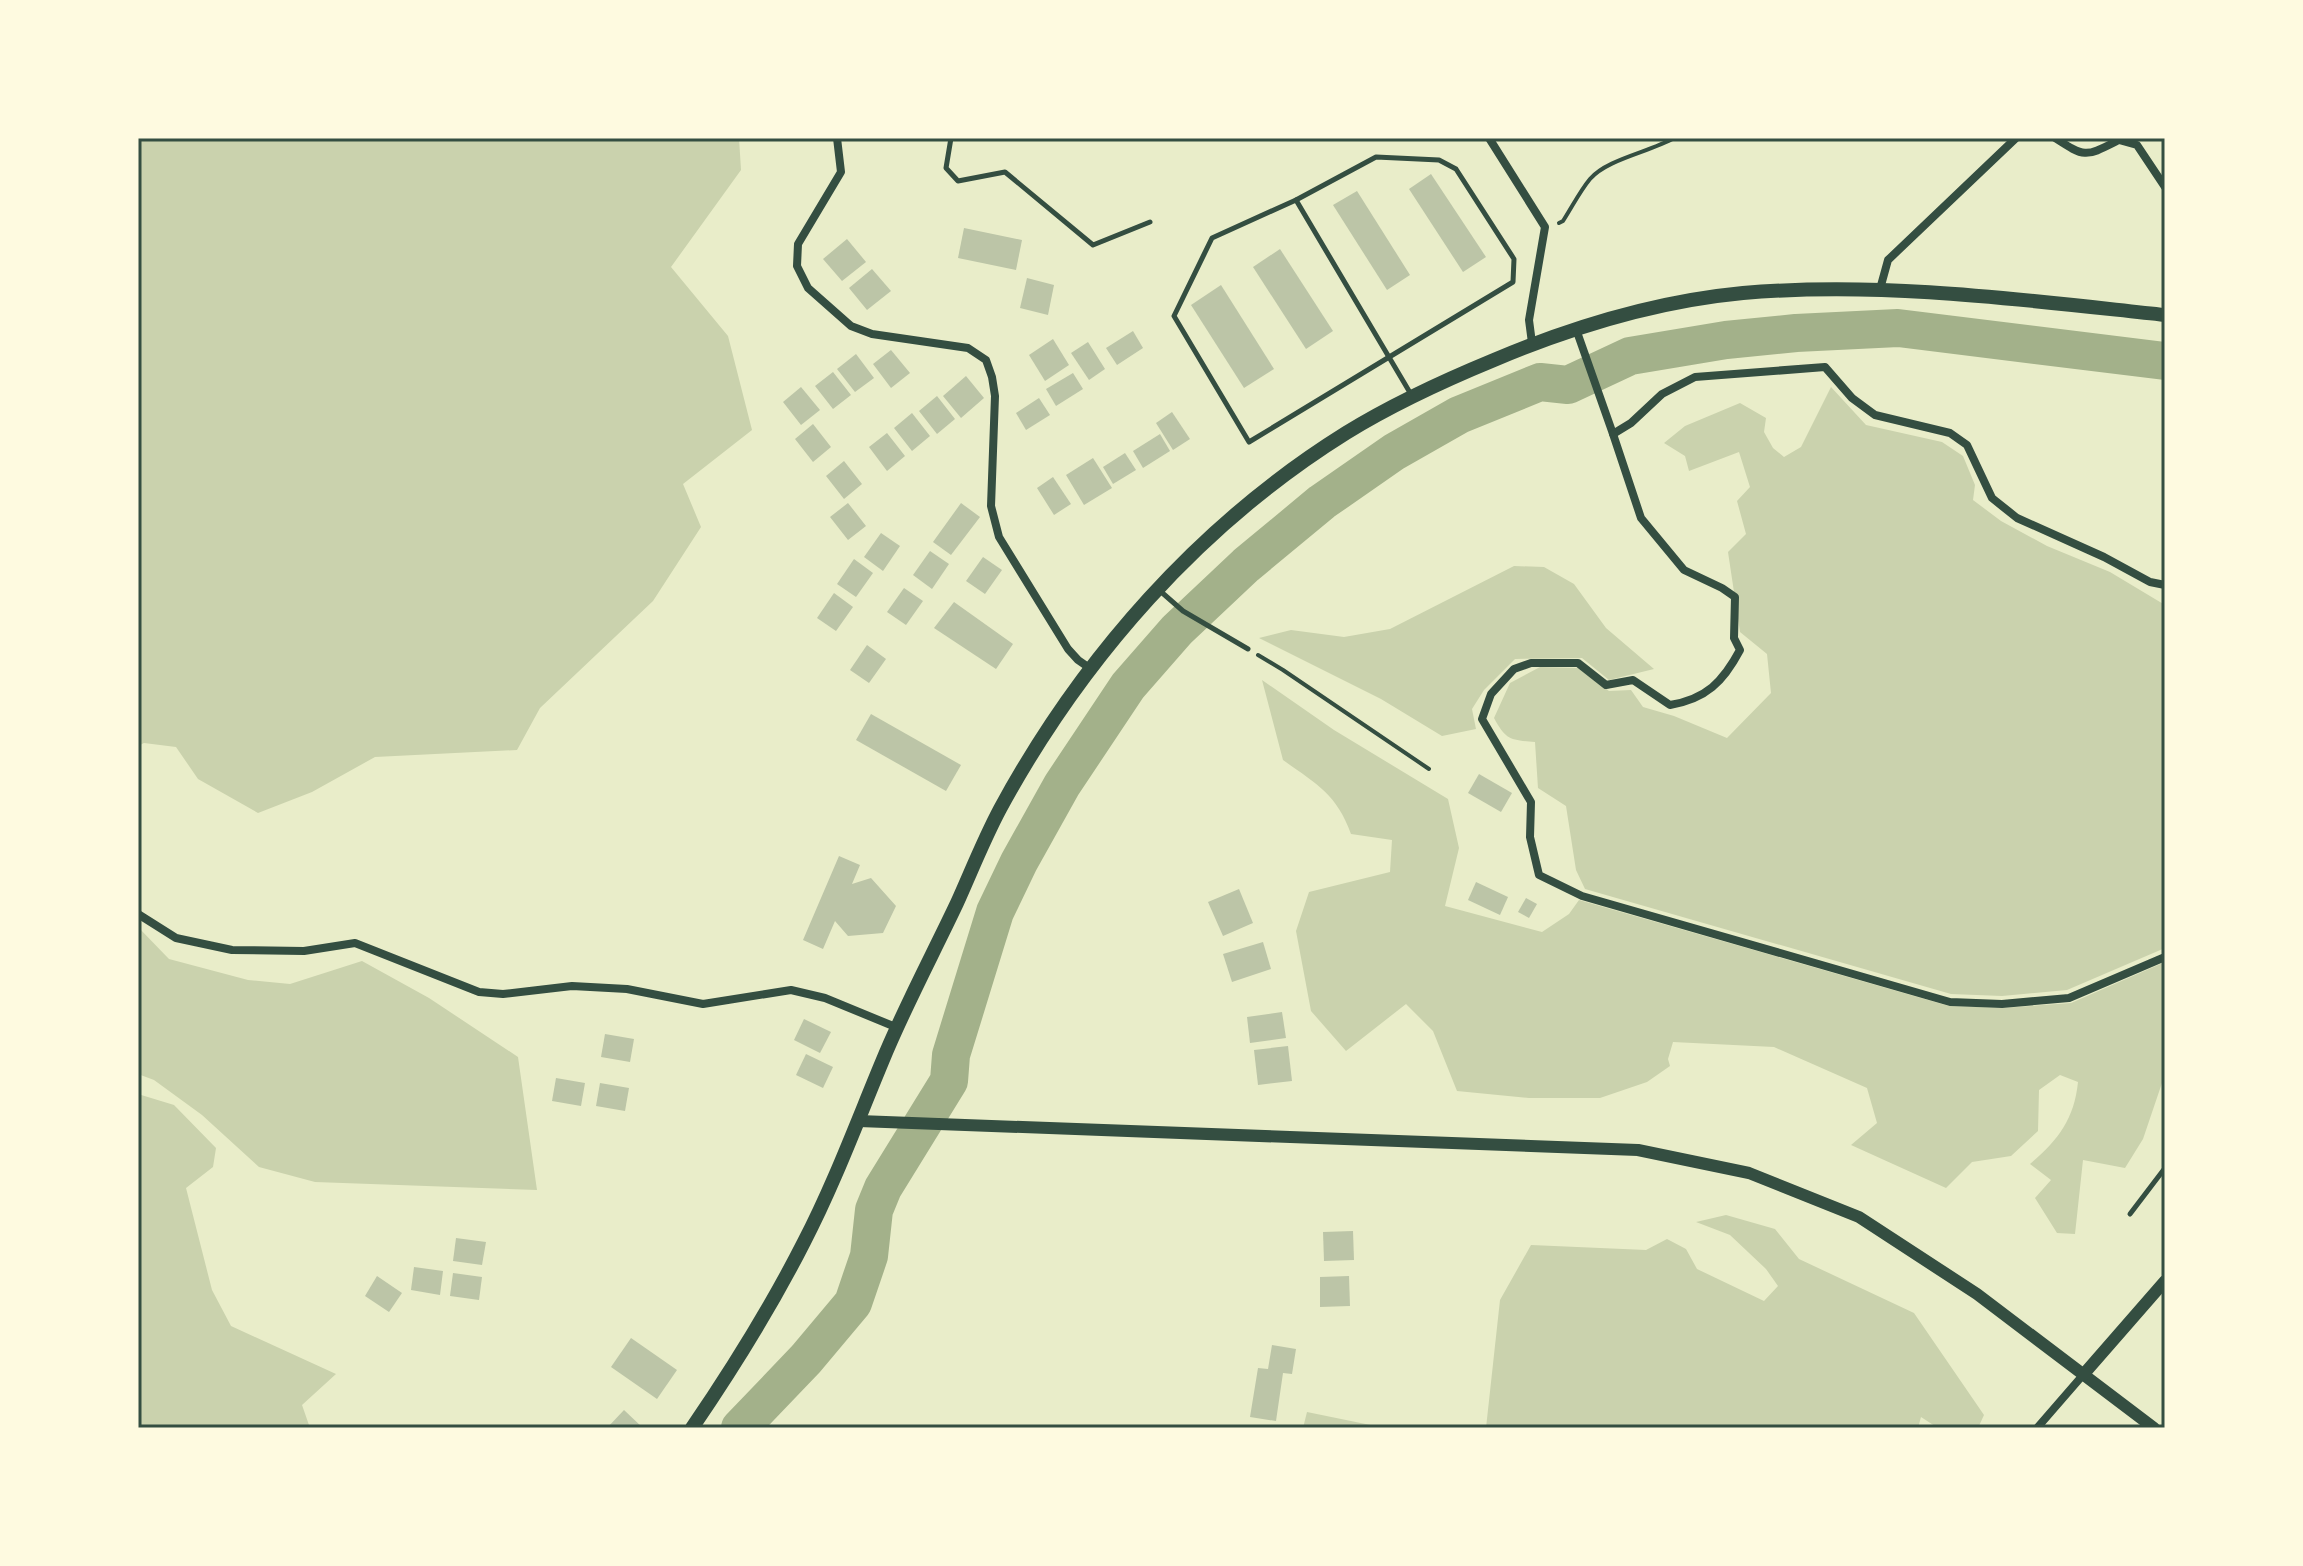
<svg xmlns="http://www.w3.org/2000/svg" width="2303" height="1566" viewBox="0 0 2303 1566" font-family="'Nunito Sans',sans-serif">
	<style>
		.green { fill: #cad2ad }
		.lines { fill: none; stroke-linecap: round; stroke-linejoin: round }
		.river { stroke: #a3b18a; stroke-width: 38 }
		.building { fill: #bcc5a7 }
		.path { stroke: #344e41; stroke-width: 4 }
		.service { stroke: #344e41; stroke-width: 5 }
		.minor { stroke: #344e41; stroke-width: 8 }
		.tertiary { stroke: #344e41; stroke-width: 12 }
		.secondary { stroke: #344e41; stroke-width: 14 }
		.neatline { fill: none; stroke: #344e41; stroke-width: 3 }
	</style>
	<rect width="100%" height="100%" fill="#e9edc9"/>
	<!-- green -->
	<g class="green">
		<polygon points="138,138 739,138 741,170 671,267 728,336 752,430 683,484 701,527 653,601 540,708 517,750 375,757 312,792 258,813 198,779 176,747 144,743 138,746"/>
		<path d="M 1831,387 L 1866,425 L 1942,442 L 1963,456 L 1975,485 L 1973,500 L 2001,521 L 2047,546 L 2110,572 L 2165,605 L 2165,948 L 2067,990 L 2002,996 L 1951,994 L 1585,889 L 1576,870 L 1566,806 L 1538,788 L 1535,742 C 1510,740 1506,740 1494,718 L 1510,683 L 1540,667 L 1578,668 L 1609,691 L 1631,690 L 1643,707 L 1674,716 L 1727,738 L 1771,693 L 1767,654 L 1740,632 L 1728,552 L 1746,534 L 1737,501 L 1750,487 L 1739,452 L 1689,471 L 1685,456 L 1664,443 L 1685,426 L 1740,403 L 1766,418 L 1764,432 L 1773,448 L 1784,457 L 1801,447 Z"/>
		<polygon points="1514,566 1544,567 1574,584 1606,628 1654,669 1609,680 1582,658 1515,659 1484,690 1472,709 1476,729 1442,736 1381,699 1259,638 1291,630 1344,637 1390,629"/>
		<path d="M 1262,680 L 1334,730 L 1448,799 L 1459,848 L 1445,906 L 1542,932 L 1569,914 L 1579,900 L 1949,1006 L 2003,1008 L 2071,1003 L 2165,962 L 2163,1080 L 2143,1139 L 2125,1168 L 2083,1160 L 2075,1234 L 2057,1233 L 2035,1198 L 2051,1180 L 2030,1164 C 2058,1140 2074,1120 2078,1082 L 2060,1075 L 2039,1090 L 2038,1131 L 2011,1156 L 1972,1162 L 1946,1188 L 1851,1145 L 1877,1123 L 1867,1088 L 1774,1047 L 1673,1042 L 1668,1059 L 1670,1066 L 1647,1082 L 1600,1098 L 1529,1098 L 1457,1091 L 1433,1031 L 1406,1004 L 1346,1051 L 1311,1011 L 1296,931 L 1309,892 L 1390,872 L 1392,840 L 1351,834 C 1337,794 1315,783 1283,760 Z"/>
		<polygon points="138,927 169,959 248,980 290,984 362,961 429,998 518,1057 537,1190 315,1182 259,1167 202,1115 154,1080 138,1074"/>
		<polygon points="138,1094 174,1105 216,1148 213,1167 186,1188 212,1290 231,1326 336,1374 302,1405 310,1428 138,1428"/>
		<polygon points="1726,1215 1775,1229 1799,1259 1914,1313 1984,1415 1978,1428 1938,1428 1921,1417 1918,1428 1486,1428 1500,1300 1531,1245 1646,1250 1667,1239 1686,1249 1697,1269 1764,1301 1778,1286 1766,1269 1730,1235 1696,1222"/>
		<polygon points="1307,1412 1385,1428 1303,1428"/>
	</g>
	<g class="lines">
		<!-- river -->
		<polyline class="river" points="740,1428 806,1359 853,1303 869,1256 874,1210 883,1188 949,1081 951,1055 995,912 1019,862 1062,785 1128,686 1177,630 1246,565 1322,502 1394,452 1459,415 1540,382 1568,385 1630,356 1726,340 1796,333 1898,328 2165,361"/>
	</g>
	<!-- building -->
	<g class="building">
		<polygon points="1431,174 1486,257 1463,272 1409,189"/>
		<polygon points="1357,191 1410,275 1387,290 1333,205"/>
		<polygon points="964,228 1022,240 1016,270 958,258"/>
		<polygon points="847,239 866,262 842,281 823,259"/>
		<polygon points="1280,249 1333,331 1306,349 1253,267"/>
		<polygon points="872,269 891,291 867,310 849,288"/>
		<polygon points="1027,278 1054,285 1048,315 1020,308"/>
		<polygon points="1221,285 1274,369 1244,388 1191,305"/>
		<polygon points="1133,331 1143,348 1117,365 1106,348"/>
		<polygon points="1053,339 1069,365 1045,381 1029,355"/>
		<polygon points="1088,342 1105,369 1089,380 1071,353"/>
		<polygon points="891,350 910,373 891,388 873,364"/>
		<polygon points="856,354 874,378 855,392 837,369"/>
		<polygon points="833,372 851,395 833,409 815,386"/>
		<polygon points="1073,373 1083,389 1056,406 1046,389"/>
		<polygon points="966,376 984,398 961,418 943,396"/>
		<polygon points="801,387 820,410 801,425 783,402"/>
		<polygon points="937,396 955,419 937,434 919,411"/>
		<polygon points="1039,398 1050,415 1026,430 1016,413"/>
		<polygon points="1172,412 1190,439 1173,450 1156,423"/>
		<polygon points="912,413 930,436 912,451 894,428"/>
		<polygon points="813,424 831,447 813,462 795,439"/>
		<polygon points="887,433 905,456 887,471 869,447"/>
		<polygon points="1160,434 1170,451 1143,468 1133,451"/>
		<polygon points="1125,453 1136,470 1113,484 1103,467"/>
		<polygon points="1093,458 1112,488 1084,505 1066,475"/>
		<polygon points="844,461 862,484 844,499 826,476"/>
		<polygon points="1053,477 1071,504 1054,515 1037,488"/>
		<polygon points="848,503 866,526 848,540 830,517"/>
		<polygon points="961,503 980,517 951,555 933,542"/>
		<polygon points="881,533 900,546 883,571 864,557"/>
		<polygon points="930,551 949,564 932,589 913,575"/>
		<polygon points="983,557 1002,570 985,594 966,581"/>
		<polygon points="854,559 873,573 856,597 837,584"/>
		<polygon points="904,588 923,601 906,625 887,612"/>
		<polygon points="834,593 853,607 836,631 817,618"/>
		<polygon points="954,602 1013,644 996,669 934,628"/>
		<polygon points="867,645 886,659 869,683 850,670"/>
		<polygon points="871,714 961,765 946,791 856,740"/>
		<polygon points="1479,774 1512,793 1501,812 1468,793"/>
		<polygon points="839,856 860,865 852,884 871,878 896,906 883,933 848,936 835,921 823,949 803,940"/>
		<polygon points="1476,882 1508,897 1500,915 1468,900"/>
		<polygon points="1239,889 1253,923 1223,936 1208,902"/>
		<polygon points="1526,898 1537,904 1529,918 1518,912"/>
		<polygon points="1263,942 1271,969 1232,982 1223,954"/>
		<polygon points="1282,1012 1286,1038 1250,1043 1247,1017"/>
		<polygon points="804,1019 831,1032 820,1053 794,1040"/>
		<polygon points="605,1034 634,1039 630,1062 601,1057"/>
		<polygon points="1288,1046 1292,1081 1258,1085 1254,1050"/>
		<polygon points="806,1054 833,1067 823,1088 796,1075"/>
		<polygon points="556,1078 585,1083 581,1106 552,1101"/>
		<polygon points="600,1083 629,1088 625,1111 596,1106"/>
		<polygon points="1353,1231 1354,1260 1324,1261 1323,1232"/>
		<polygon points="456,1238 486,1242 482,1265 453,1261"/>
		<polygon points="414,1267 443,1271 440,1295 411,1290"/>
		<polygon points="453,1273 482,1277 479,1300 450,1296"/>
		<polygon points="377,1276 402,1293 389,1312 365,1296"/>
		<polygon points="1349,1276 1350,1306 1320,1307 1320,1277"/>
		<polygon points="631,1338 677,1370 657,1399 611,1367"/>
		<polygon points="1272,1345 1296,1349 1292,1374 1283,1373 1276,1421 1250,1417 1258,1368 1268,1369"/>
		<polygon points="624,1410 643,1428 607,1428"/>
	</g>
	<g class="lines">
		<!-- path -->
		<g class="path">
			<path d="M 1559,223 L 1563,221 C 1572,207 1580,191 1590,179 C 1607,159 1650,152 1674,138"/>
			<polyline points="1258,655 1283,670 1429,769"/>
		</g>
		<!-- service -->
		<g class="service">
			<polyline points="951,138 946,168 958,181 1005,172 1093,245 1150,222"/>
			<polygon points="1376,157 1439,160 1456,169 1514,259 1513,282 1249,442 1174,316 1212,238 1296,200"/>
			<polyline points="1296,200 1412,396"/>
			<polyline points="1159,590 1183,611 1248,649"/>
			<polyline points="2130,1214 2165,1168"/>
		</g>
		<!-- minor -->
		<g class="minor">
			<polyline points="837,138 841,172 798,244 797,266 808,288 851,326 872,334 968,348 986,360 992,377 995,396 991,506 999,537 1068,649 1078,660 1091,669"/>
			<polyline points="1489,138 1545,227 1529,320 1532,343"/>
			<path d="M 2055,138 C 2086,158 2085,157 2119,140 L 2137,145 L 2165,187"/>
			<polyline points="1880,289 1888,260 2016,138"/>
			<polyline points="1576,329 1613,434 1631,423 1662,394 1695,377 1825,367 1852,398 1875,415 1950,433 1967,445 1992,498 2017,518 2104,557 2150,582 2165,585"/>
			<path d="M 1613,434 L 1641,518 L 1684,570 L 1722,588 L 1735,597 L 1734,638 L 1740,650 C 1723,682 1706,699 1670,705 L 1633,680 L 1606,685 L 1578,663 L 1531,663 L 1514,669 L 1491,694 L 1482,719 L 1531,802 L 1530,837 L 1539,875 L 1582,896 L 1950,1002 L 2002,1004 L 2069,998 L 2165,957"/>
			<polyline points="138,914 176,938 232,950 304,951 355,943 479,992 503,994 572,986 627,989 703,1004 791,990 825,998 898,1028"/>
			<polyline points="2037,1428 2083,1375"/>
		</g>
		<!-- tertiary -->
		<g class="tertiary">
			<polyline points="859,1121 1638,1150 1749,1173 1859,1217 1977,1294 2154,1428"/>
			<polyline points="2083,1375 2165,1281"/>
		</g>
		<!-- secondary -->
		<path class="secondary" d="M 692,1428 C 733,1368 771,1307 804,1242 C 834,1184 857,1122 882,1062 C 904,1008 932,956 957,903 C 971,872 984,839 1000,809 C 1082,658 1200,524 1346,433 C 1393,404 1443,381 1494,360 C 1572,327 1658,301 1743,293 C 1884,281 2024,300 2165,315"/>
	</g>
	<!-- border -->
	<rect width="2303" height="1566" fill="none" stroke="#fefae0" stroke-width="280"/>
	<rect x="140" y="140" width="2023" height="1286" class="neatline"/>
</svg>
